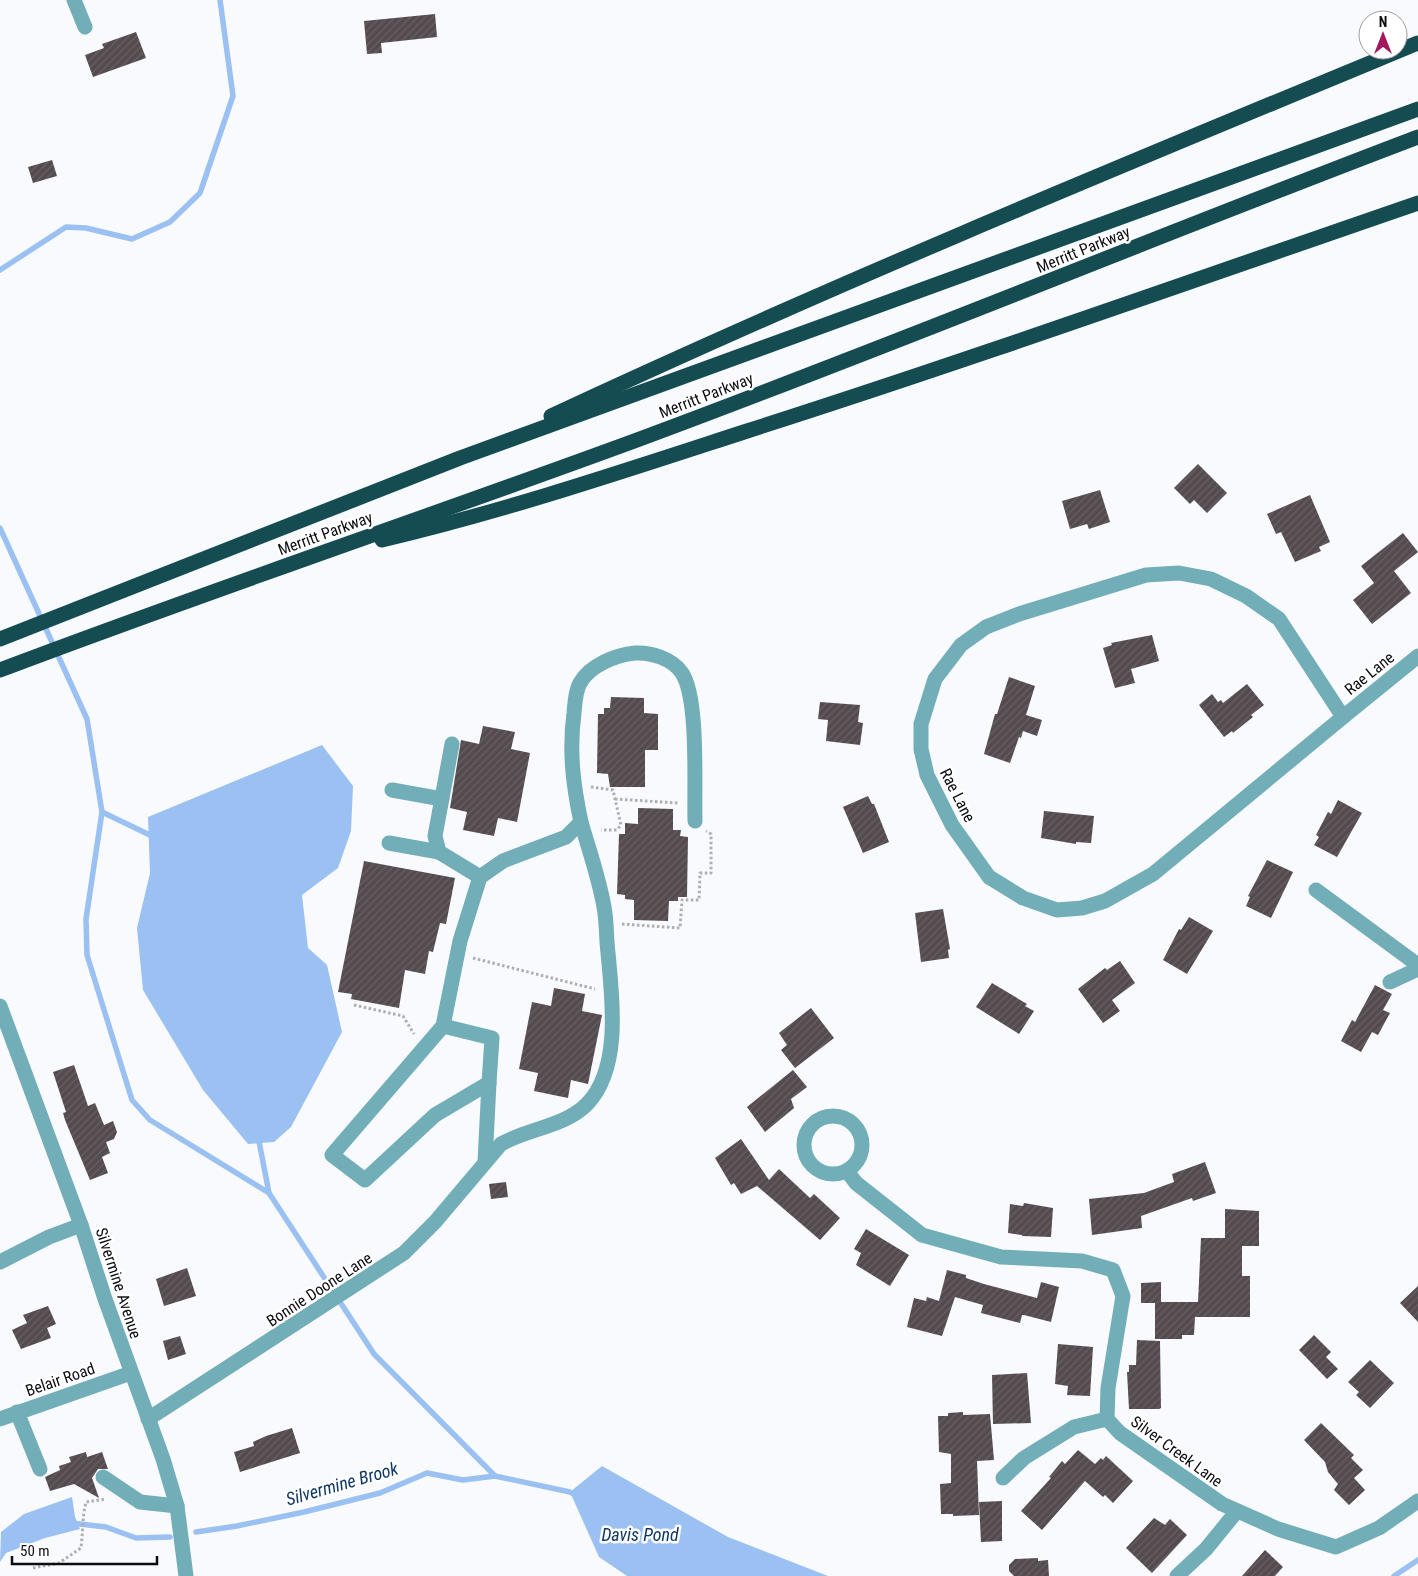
<svg xmlns="http://www.w3.org/2000/svg" width="1418" height="1576" viewBox="0 0 1418 1576" font-family="'Roboto Condensed',sans-serif">
	<style>
		.water { fill: #9ac1f2 }
		.lines { fill: none; stroke-linecap: round; stroke-linejoin: round }
		.stream { stroke: #9ac1f2; stroke-width: 5.5 }
		.building { fill: url(#building-hatch) }
		.path { stroke: #aeafb3; stroke-width: 3; stroke-dasharray: 2.5 2.5; stroke-linecap: butt }
		.minor { stroke: #72aeb7; stroke-width: 15 }
		.highway { stroke: #144c52; stroke-width: 15 }
		.labels { text-anchor: middle; stroke-width: 5; stroke-linejoin: round; paint-order: stroke }
		.street-label { font-size: 16px; fill: #0c0d10; stroke: #fff }
		.water-label { font-size: 18px; font-style: italic; fill: #103763; stroke: #fff }
	</style>
	<defs>
		<pattern id="building-hatch" width="6" height="6" patternUnits="userSpaceOnUse" patternTransform="scale(1.25)"><rect width="6" height="6" fill="#544b4f"/><path d="M-1 1l2-2M0 6l6-6M5 7l2-2" fill="none" stroke="#686064"/></pattern>
	</defs>
	<rect width="100%" height="100%" fill="#f9fafe"/>
	<!-- water -->
	<g class="water">
		<polygon points="322,745 353,786 351,831 338,868 302,895 308,948 327,965 342,1032 291,1127 274,1142 248,1144 203,1090 143,990 137,928 150,873 148,817"/>
		<polygon points="602,1466 728,1537 828,1576 627,1576 599,1557 570,1492"/>
		<polygon points="72,1497 75,1517 80,1529 45,1538 6,1553 0,1562 1,1532 24,1514"/>
	</g>
	<g class="lines">
		<!-- stream -->
		<g class="stream">
			<polyline points="0,270 66,227 86,228 132,239 170,222 200,193 233,96 220,0"/>
			<polyline points="0,528 87,719 102,812 86,919 87,955 132,1100 150,1120 269,1193 374,1354 495,1476 570,1492 575,1495"/>
			<polyline points="102,812 154,837"/>
			<polyline points="258,1136 269,1193"/>
			<polyline points="71,1523 106,1527 136,1538 170,1537"/>
			<polyline points="196,1532 237,1526 304,1512 380,1493 427,1473 463,1480 495,1476"/>
			<polyline points="1394,1576 1418,1560"/>
		</g>
	</g>
	<!-- building -->
	<g class="building">
		<polygon points="435,14 437,37 381,43 382,53 367,54 364,21"/>
		<polygon points="136,32 146,58 93,77 85,55 104,48 102,44"/>
		<polygon points="52,160 57,176 33,183 28,167"/>
		<polygon points="1198,464 1227,493 1207,513 1194,500 1190,504 1174,488"/>
		<polygon points="1100,490 1110,522 1089,529 1087,524 1070,529 1062,501"/>
		<polygon points="1310,495 1330,542 1319,547 1321,551 1295,562 1281,532 1276,534 1267,514"/>
		<polygon points="1403,533 1418,552 1394,571 1411,593 1372,624 1353,600 1374,583 1361,566"/>
		<polygon points="1152,635 1159,661 1131,669 1135,683 1115,688 1103,648 1112,645 1111,643"/>
		<polygon points="1009,677 1035,686 1026,715 1042,720 1037,736 1023,731 1021,738 1019,737 1010,763 984,754 995,714 997,714"/>
		<polygon points="1247,684 1264,705 1251,715 1253,717 1233,733 1232,731 1224,737 1199,705 1212,694 1218,702 1221,700 1223,703"/>
		<polygon points="611,697 644,698 644,713 658,714 658,750 645,750 645,787 610,787 608,774 597,773 598,714 604,714 604,708 610,708"/>
		<polygon points="820,702 860,705 858,722 863,723 860,745 826,741 828,720 818,719"/>
		<polygon points="483,726 515,732 511,749 530,753 517,822 498,818 494,836 463,830 467,812 450,808 461,740 479,744"/>
		<polygon points="868,796 872,804 874,804 889,842 863,853 843,807"/>
		<polygon points="1338,800 1362,813 1337,857 1314,845 1319,837 1316,835 1328,812 1331,814"/>
		<polygon points="638,808 673,809 673,830 681,830 680,836 688,837 687,897 678,897 678,901 669,901 668,921 634,920 634,900 625,899 625,895 617,894 619,834 625,834 625,823 638,824"/>
		<polygon points="1044,811 1094,816 1091,843 1076,842 1076,844 1041,838"/>
		<polygon points="1267,860 1293,872 1271,918 1246,906 1250,897 1248,896"/>
		<polygon points="364,861 455,878 446,924 440,923 433,952 429,951 425,974 405,970 399,1008 351,999 352,994 338,992"/>
		<polygon points="943,909 950,949 948,950 949,958 921,962 915,913"/>
		<polygon points="1189,917 1213,931 1187,974 1163,960 1179,929 1181,930"/>
		<polygon points="1120,961 1135,983 1112,1000 1120,1011 1103,1023 1078,989 1105,968 1107,970"/>
		<polygon points="992,983 1027,1004 1025,1006 1034,1011 1019,1034 976,1007"/>
		<polygon points="1375,985 1392,994 1383,1010 1390,1013 1378,1035 1372,1032 1361,1052 1341,1041 1352,1020 1355,1022"/>
		<polygon points="554,988 585,994 582,1011 602,1015 588,1084 571,1080 568,1098 534,1091 538,1073 519,1069 532,1002 551,1006"/>
		<polygon points="811,1008 834,1038 795,1068 781,1050 787,1045 779,1033"/>
		<polygon points="74,1065 88,1106 95,1103 104,1125 113,1121 117,1132 114,1139 106,1142 110,1153 102,1157 108,1173 90,1180 65,1120 63,1113 66,1112 53,1072"/>
		<polygon points="793,1070 807,1087 791,1099 794,1108 765,1132 747,1107"/>
		<polygon points="741,1139 769,1180 779,1169 810,1198 814,1194 840,1218 820,1240 757,1186 741,1194 734,1183 731,1185 715,1158"/>
		<polygon points="1205,1162 1216,1193 1193,1201 1192,1198 1141,1216 1142,1228 1092,1235 1089,1199 1144,1193 1174,1182 1172,1174"/>
		<polygon points="506,1182 508,1197 491,1199 489,1184"/>
		<polygon points="1024,1203 1053,1208 1051,1237 1022,1236 1022,1235 1008,1233 1010,1204 1023,1206"/>
		<polygon points="1225,1209 1259,1211 1259,1246 1242,1246 1242,1276 1250,1276 1250,1317 1195,1317 1194,1335 1182,1335 1182,1339 1155,1339 1155,1303 1141,1303 1141,1283 1161,1282 1161,1302 1198,1302 1201,1238 1225,1238"/>
		<polygon points="866,1229 909,1255 890,1286 856,1265 861,1253 854,1249"/>
		<polygon points="187,1268 196,1296 164,1306 156,1279"/>
		<polygon points="947,1270 966,1275 966,1278 984,1284 1037,1298 1041,1282 1059,1287 1051,1322 1024,1315 1022,1315 1020,1323 981,1313 983,1305 955,1297 942,1336 907,1327 914,1298 926,1301 927,1297 939,1301"/>
		<polygon points="1418,1286 1418,1322 1400,1303"/>
		<polygon points="48,1306 56,1324 47,1328 51,1338 21,1349 12,1330 27,1323 23,1315"/>
		<polygon points="1314,1335 1331,1352 1326,1357 1338,1369 1327,1379 1299,1350"/>
		<polygon points="180,1336 186,1354 168,1360 163,1341"/>
		<polygon points="1137,1340 1160,1341 1161,1408 1159,1409 1129,1409 1127,1372 1129,1372 1129,1365 1136,1365"/>
		<polygon points="1058,1344 1093,1347 1090,1396 1067,1395 1068,1386 1055,1384"/>
		<polygon points="1370,1360 1394,1383 1370,1408 1356,1395 1359,1392 1348,1382"/>
		<polygon points="1027,1373 1031,1423 993,1424 992,1375"/>
		<polygon points="963,1412 963,1415 990,1414 994,1460 977,1461 979,1515 953,1516 953,1514 941,1514 940,1484 951,1483 951,1454 939,1452 938,1416 948,1416 948,1413"/>
		<polygon points="1321,1423 1354,1455 1351,1458 1363,1470 1354,1478 1365,1490 1349,1505 1334,1490 1338,1484 1328,1472 1325,1462 1304,1440"/>
		<polygon points="292,1428 300,1453 240,1472 234,1452 254,1446 253,1442 266,1436"/>
		<polygon points="1078,1450 1095,1464 1101,1458 1103,1460 1106,1456 1133,1481 1113,1503 1105,1495 1103,1497 1085,1481 1042,1530 1021,1511 1051,1478 1049,1477 1062,1461 1065,1464"/>
		<polygon points="86,1452 87,1457 102,1452 108,1469 98,1469 92,1478 99,1498 74,1484 50,1491 45,1477 60,1470 59,1466 71,1462 69,1457"/>
		<polygon points="1002,1501 1002,1541 981,1542 979,1502"/>
		<polygon points="1154,1518 1165,1525 1170,1519 1187,1535 1152,1573 1126,1548"/>
		<polygon points="1265,1550 1283,1567 1275,1576 1242,1576"/>
		<polygon points="1038,1558 1038,1561 1048,1560 1049,1576 1014,1576 1009,1571 1009,1565 1015,1559"/>
	</g>
	<g class="lines">
		<!-- path -->
		<g class="path">
			<polyline points="591,787 613,790 621,825 617,830 601,830"/>
			<polyline points="615,799 678,803"/>
			<polyline points="622,924 680,928 682,900 699,900 700,873 711,873 711,834 706,831"/>
			<polyline points="473,958 595,989"/>
			<polyline points="354,1005 403,1016 414,1034"/>
			<path d="M 33,1568 L 59,1563 L 81,1548 C 83,1533 82,1518 86,1502 L 106,1499"/>
		</g>
		<!-- minor -->
		<g class="minor">
			<polyline points="74,0 85,27"/>
			<polygon points="1179,573 1211,579 1246,596 1279,619 1343,717 1153,874 1105,901 1082,908 1057,910 1023,898 989,877 952,825 927,775 921,749 921,724 935,679 961,645 986,627 1019,614 1146,575"/>
			<polyline points="1343,717 1418,656"/>
			<polyline points="452,744 435,836 439,852 480,877"/>
			<polyline points="392,790 442,799"/>
			<polyline points="389,843 439,852"/>
			<polyline points="1316,890 1418,965"/>
			<polyline points="1390,982 1418,969"/>
			<polyline points="0,1006 81,1225 105,1299 163,1459 177,1506 186,1576"/>
			<path d="M 443,1026 L 492,1038 L 489,1083 L 435,1115 L 365,1180 L 332,1155 L 443,1026 L 460,941 L 480,877 L 503,861 L 566,837 L 581,822 C 573,785 569,751 574,713 C 575,703 575,692 580,683 C 590,665 616,655 635,653 C 651,652 673,659 682,673 C 699,699 694,787 695,821"/>
			<circle cx="833" cy="1145" r="29"/>
			<polyline points="485,1162 489,1083"/>
			<polyline points="847,1171 856,1183 922,1235 1001,1257 1082,1261 1113,1270 1123,1296 1108,1388 1107,1419 1120,1433 1222,1504 1278,1529 1336,1547 1379,1528 1418,1501"/>
			<polyline points="0,1262 49,1237 81,1225"/>
			<polyline points="17,1412 40,1469"/>
			<polyline points="0,1419 131,1373"/>
			<path d="M 148,1419 L 404,1253 L 435,1222 L 501,1144 C 527,1129 566,1126 587,1104 C 622,1068 612,997 608,953 C 606,938 607,922 604,907 C 599,878 589,850 581,822"/>
			<polyline points="103,1477 140,1502 177,1506"/>
			<polyline points="1003,1478 1024,1458 1074,1427 1107,1419"/>
			<polyline points="1177,1576 1206,1549 1237,1511"/>
		</g>
		<!-- highway -->
		<g class="highway">
			<path d="M 551,416 C 836,283 1128,163 1418,43"/>
			<path d="M 382,540 C 505,511 624,471 744,432 C 970,360 1194,280 1418,203"/>
			<polyline points="0,639 460,458 1418,109"/>
			<path d="M 0,670 C 211,590 425,518 637,440 C 899,343 1157,236 1418,137"/>
		</g>
	</g>
	<g class="labels">
		<!-- street labels -->
		<g class="street-label">
			<text transform="translate(1083 249) rotate(-22)" y="6">Merritt Parkway</text>
			<text transform="translate(706 395) rotate(-21)" y="6">Merritt Parkway</text>
			<text transform="translate(325 533) rotate(-20)" y="6">Merritt Parkway</text>
			<text transform="translate(1369 673) rotate(-39)" y="6">Rae Lane</text>
			<text transform="translate(958 795) rotate(63)" y="6">Rae Lane</text>
			<text transform="translate(119 1283) rotate(72)" y="6">Silvermine Avenue</text>
			<text transform="translate(319 1289) rotate(-33)" y="6">Bonnie Doone Lane</text>
			<text transform="translate(60 1379) rotate(-19)" y="6">Belair Road</text>
			<text transform="translate(1177 1451) rotate(36)" y="6">Silver Creek Lane</text>
		</g>
		<!-- water labels -->
		<g class="water-label">
			<text transform="translate(342 1484) rotate(-16)" y="6">Silvermine Brook</text>
			<text x="640" y="1541">Davis Pond</text>
		</g>
	</g>
	<!-- north arrow -->
	<g transform="translate(1383 35)"><circle r="24" fill="#ffffff" stroke="#9e9e9f"/>
	<path d="M0-4L9 19L0 12L-9 19Z" fill="#a3175e"/>
	<text y="-8" font-size="14" font-weight="bold" text-anchor="middle" fill="#0c0d10">N</text>
	</g>
	<!-- scale -->
	<path d="M12 1556v8h145v-8" fill="none" stroke="#0c0d10" stroke-width="2.5"/>
	<text x="20" y="1556" font-size="15" fill="#0c0d10" stroke="#ffffff" stroke-width="4" paint-order="stroke">50 m</text>
</svg>
